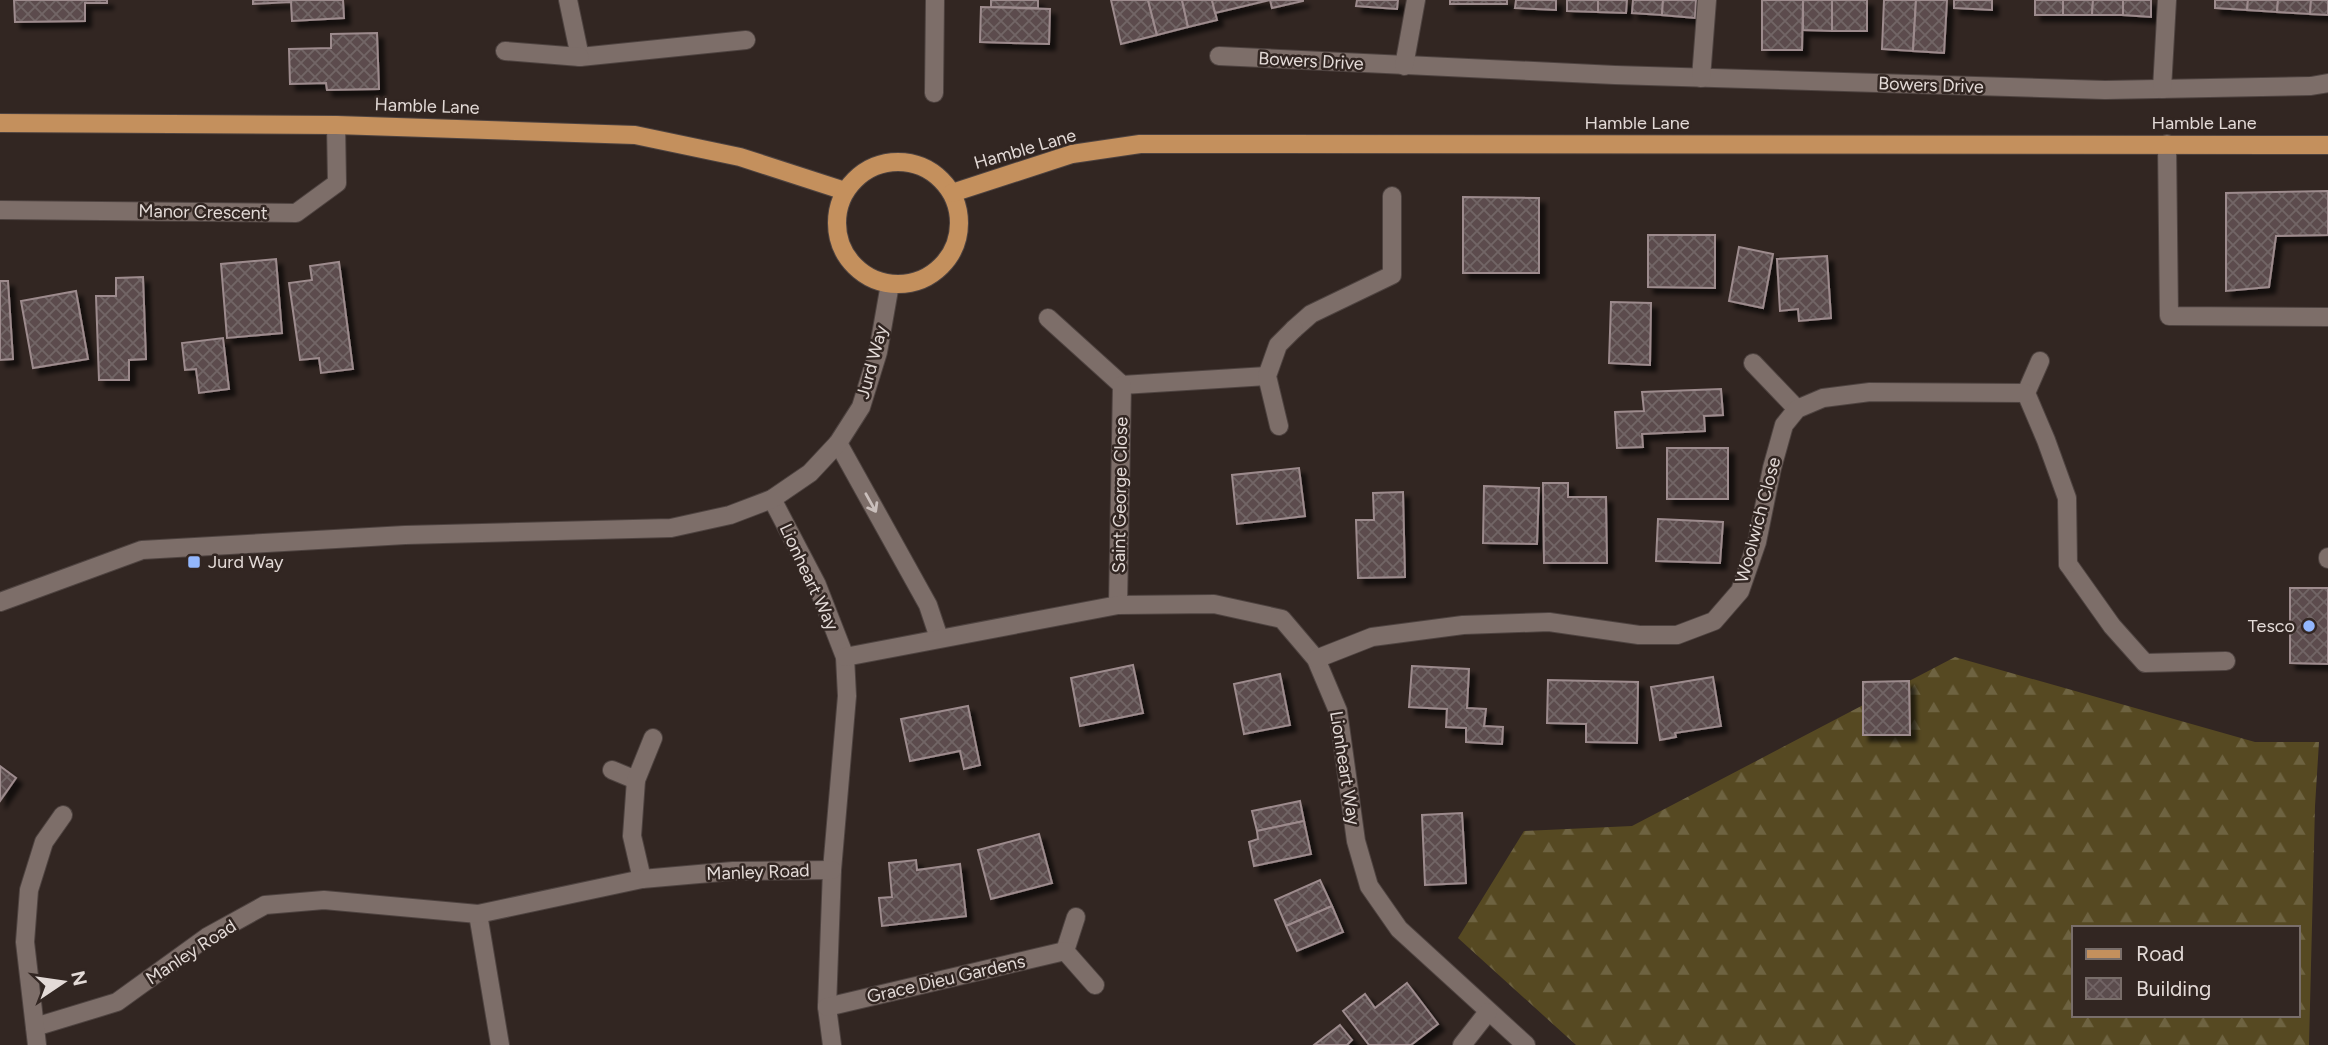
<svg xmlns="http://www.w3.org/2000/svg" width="2328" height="1045" viewBox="0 0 2328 1045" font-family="Figtree,sans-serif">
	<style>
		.forest { fill: url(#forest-firs); fill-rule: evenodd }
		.building { fill: url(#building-cross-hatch); stroke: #9d8b8d; stroke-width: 2; filter: url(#shadow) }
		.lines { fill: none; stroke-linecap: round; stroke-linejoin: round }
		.service-casing { stroke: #4e4340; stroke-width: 20 }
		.minor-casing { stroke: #4e4340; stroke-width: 20 }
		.tertiary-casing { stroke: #4e4340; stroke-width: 20 }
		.primary-casing { stroke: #4e4340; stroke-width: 20 }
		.service { stroke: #7d6e69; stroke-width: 18 }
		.minor { stroke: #7d6e69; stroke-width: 18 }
		.tertiary { stroke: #7d6e69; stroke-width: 18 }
		.primary { stroke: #c4905d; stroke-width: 18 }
		.oneway { stroke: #cabfbc }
		.poi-dot { fill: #93b7fd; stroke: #322622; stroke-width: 2.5 }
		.labels { text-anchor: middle; stroke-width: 5; stroke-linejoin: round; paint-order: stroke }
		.street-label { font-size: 18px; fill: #e3dad7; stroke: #322622 }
		.poi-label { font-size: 18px; fill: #e3dad7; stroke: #322622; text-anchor: start }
	</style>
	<defs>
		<pattern id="forest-firs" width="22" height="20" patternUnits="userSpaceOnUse" patternTransform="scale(1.75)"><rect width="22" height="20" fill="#564922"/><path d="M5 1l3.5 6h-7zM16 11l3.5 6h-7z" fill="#6e6341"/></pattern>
		<pattern id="building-cross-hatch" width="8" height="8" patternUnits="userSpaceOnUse" patternTransform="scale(1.75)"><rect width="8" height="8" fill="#5b4c4d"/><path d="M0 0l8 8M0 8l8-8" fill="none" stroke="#726566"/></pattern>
		<filter id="shadow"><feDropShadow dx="6" dy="6" stdDeviation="2" flood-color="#0009"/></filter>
	</defs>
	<rect width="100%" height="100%" fill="#322622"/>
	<!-- forest -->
	<path class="forest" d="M 1955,657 L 2255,742 L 2319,742 L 2315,806 L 2309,1045 L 1576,1045 L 1458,938 L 1524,831 L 1632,826 ZM 2074,928 L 2298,928 L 2298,1015 L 2074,1015 Z"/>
	<!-- building -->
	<g class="building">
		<polygon points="14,0 107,0 107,3 85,3 85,21 15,22"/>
		<polygon points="253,0 343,0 344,18 292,21 291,2 253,4"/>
		<polygon points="991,0 1038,0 1038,8 991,7"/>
		<polygon points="1111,0 1148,0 1157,35 1121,44"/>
		<polygon points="1148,0 1182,0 1188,27 1157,35"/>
		<polygon points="1182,0 1212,0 1217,20 1188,27"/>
		<polygon points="1212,0 1270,0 1215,13"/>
		<polygon points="1270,0 1303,0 1303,1 1272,8"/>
		<polygon points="1357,0 1398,0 1397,9 1356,6"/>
		<rect x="1450" y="0" width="57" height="4"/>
		<polygon points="1516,0 1556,0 1556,10 1515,8"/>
		<polygon points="1567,0 1598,0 1598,12 1567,11"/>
		<polygon points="1598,0 1627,0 1626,13 1598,12"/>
		<polygon points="1633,0 1663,0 1662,15 1632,13"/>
		<polygon points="1663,0 1696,0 1695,18 1662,15"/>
		<polygon points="1762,0 1803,0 1802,50 1762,50"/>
		<polygon points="1803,0 1832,0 1832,31 1803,30"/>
		<rect x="1832" y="0" width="35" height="31"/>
		<polygon points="1884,0 1916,0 1913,51 1882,49"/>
		<polygon points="1916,0 1947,0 1944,53 1913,51"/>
		<polygon points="1954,0 1992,0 1992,10 1954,8"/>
		<rect x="2035" y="0" width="28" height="15"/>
		<polygon points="2063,0 2093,0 2092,15 2063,15"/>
		<polygon points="2093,0 2123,0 2123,15 2092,15"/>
		<polygon points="2123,0 2151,0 2151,17 2123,15"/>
		<polygon points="2215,0 2248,0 2247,10 2215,8"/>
		<polygon points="2248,0 2278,0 2277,12 2247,10"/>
		<polygon points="2278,0 2311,0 2310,14 2277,12"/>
		<polygon points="2311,0 2328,0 2328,15 2310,14"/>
		<polygon points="981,7 1050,9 1049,44 980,42"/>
		<polygon points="377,33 379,89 327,90 326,83 290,84 289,49 331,48 331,34"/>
		<polygon points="2328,191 2328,235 2276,236 2269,287 2226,291 2226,193"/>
		<polygon points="1463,197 1539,198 1539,273 1463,273"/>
		<polygon points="1648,235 1715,235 1715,288 1648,287"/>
		<polygon points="1739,247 1773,254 1763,308 1729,301"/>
		<polygon points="1827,256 1831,318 1799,321 1798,309 1780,311 1777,259"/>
		<polygon points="276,259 282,333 227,338 221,264"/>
		<polygon points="339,262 353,369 321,373 319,358 300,360 289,283 312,280 310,266"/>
		<polygon points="143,277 146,359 129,360 129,380 99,380 96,296 116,296 116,278"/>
		<polygon points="0,281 8,281 13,359 0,360"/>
		<polygon points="76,291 88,359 33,368 21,301"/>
		<polygon points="1611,302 1651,303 1650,365 1609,363"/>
		<polygon points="223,338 229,389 199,393 196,369 185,370 182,343"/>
		<polygon points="1721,389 1723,415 1704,416 1705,431 1642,434 1643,447 1617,448 1615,412 1644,411 1642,392"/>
		<rect x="1667" y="448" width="61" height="51"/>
		<polygon points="1299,468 1305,516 1237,524 1232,475"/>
		<polygon points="1543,483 1568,483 1568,497 1606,497 1607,563 1544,563"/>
		<polygon points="1484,486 1539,488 1537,544 1483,543"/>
		<polygon points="1403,492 1405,577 1358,578 1356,520 1374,520 1373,493"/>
		<polygon points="1658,519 1723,522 1720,563 1656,561"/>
		<polygon points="2290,588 2328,588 2328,664 2290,663"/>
		<polygon points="1133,665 1143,713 1080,726 1071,678"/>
		<polygon points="1412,666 1469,669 1467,708 1486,709 1484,726 1503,727 1502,744 1466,742 1466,728 1446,727 1447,709 1409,707"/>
		<polygon points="1280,674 1290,725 1244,734 1234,684"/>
		<polygon points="1713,677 1721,726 1675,733 1676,737 1660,740 1651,687"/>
		<polygon points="1548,680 1638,682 1637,743 1586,742 1586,724 1547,723"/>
		<polygon points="1909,681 1910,735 1863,735 1863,682"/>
		<polygon points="968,706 980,765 964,769 960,751 910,761 901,719"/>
		<polygon points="0,766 16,778 0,801"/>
		<polygon points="1300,801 1304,821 1257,831 1252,811"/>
		<polygon points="1462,813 1466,883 1425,885 1422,815"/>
		<polygon points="1304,821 1311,854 1254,866 1249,842 1258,839 1257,831"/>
		<polygon points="1039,834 1052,883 991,899 978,850"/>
		<polygon points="916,860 917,870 960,864 966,916 882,926 879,898 892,897 889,863"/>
		<polygon points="1320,880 1332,906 1286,926 1275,900"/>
		<polygon points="1332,906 1343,932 1297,951 1286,926"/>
		<polygon points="1407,983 1438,1024 1411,1045 1369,1045 1343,1011 1365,994 1375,1008"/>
		<polygon points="1340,1025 1352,1040 1347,1045 1314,1045"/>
	</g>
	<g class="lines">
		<defs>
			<g id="service">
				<polyline points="2167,144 2169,316 2328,317"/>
				<polyline points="1294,329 1311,314 1392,275 1392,196"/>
				<polyline points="2328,557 2328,559"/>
				<polyline points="2068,564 2112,626 2145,663 2226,661"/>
			</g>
			<g id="minor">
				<polyline points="568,0 580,57 746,40"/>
				<polyline points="505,51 580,57"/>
				<polyline points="1219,56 1615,75 2105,90 2311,86 2328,83"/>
				<polyline points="1404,66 1416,0"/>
				<polyline points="1701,78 1707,0"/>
				<polyline points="2162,89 2167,0"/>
				<polyline points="934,93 935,0"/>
				<polyline points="0,210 296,213 337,183 336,125"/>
				<polyline points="1048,318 1122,385 1267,376"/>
				<polyline points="2040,361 2026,393 2046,440 2067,498 2068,564"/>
				<polyline points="1753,363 1797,409"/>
				<polyline points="1279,426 1267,376 1278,345 1294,329"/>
				<polyline points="838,443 928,605 939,638"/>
				<polyline points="772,499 817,585 845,657 847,696 832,870 827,1007 832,1045"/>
				<polyline points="1118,605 1122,385"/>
				<polyline points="845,657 1118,605 1214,604 1282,619 1316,659 1338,711 1356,841 1369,886 1399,929 1526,1045"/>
				<polyline points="1316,659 1372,637 1463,625 1549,622 1639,635 1677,635 1714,621 1740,591 1757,542 1772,468 1784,425 1797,409 1823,398 1870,392 2026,393"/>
				<polyline points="612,770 636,780"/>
				<polyline points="642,879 632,836 636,780 653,738"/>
				<polyline points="478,914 500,1045"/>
				<polyline points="1065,951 1076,917"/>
				<polyline points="827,1007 1065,951 1095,985"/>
				<polyline points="35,1027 117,1002 207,937 265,905 324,900 478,914 642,879 733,871 832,870"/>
				<polyline points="37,1045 25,942 29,890 44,842 63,815"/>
				<polyline points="1462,1045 1488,1012"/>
			</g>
			<polyline id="tertiary" points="0,602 142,550 405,535 671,528 730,515 772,499 810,473 838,443 861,407 878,352 890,284"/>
			<g id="primary">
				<polyline points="0,123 336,125 635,135 740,157 845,191"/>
				<circle cx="898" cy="223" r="61"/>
				<polyline points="952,193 1072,154 1140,144 2328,145"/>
			</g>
		</defs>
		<!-- service casing -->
		<use href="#service" class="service-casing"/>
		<!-- minor casing -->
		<use href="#minor" class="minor-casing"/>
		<!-- tertiary casing -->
		<use href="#tertiary" class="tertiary-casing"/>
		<!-- primary casing -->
		<use href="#primary" class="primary-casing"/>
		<!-- service -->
		<use href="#service" class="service"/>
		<!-- minor -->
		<use href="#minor" class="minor"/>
		<!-- tertiary -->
		<use href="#tertiary" class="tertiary"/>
		<!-- primary -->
		<use href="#primary" class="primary"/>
	</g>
	<!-- one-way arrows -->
	<defs><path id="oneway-shaft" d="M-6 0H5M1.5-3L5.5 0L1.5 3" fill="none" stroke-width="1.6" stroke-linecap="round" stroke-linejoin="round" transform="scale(1.75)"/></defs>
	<use class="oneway" href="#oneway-shaft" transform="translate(871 503) rotate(61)"/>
	<!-- markers -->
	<g class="poi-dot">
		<rect x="187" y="555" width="14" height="14" rx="3.5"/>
		<circle cx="2309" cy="626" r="7"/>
	</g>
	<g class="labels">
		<!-- street labels -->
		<g class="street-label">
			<text transform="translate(1311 61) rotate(3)" y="6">Bowers Drive</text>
			<text transform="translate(1931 85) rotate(2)" y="6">Bowers Drive</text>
			<text transform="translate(427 106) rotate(2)" y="6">Hamble Lane</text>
			<text x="1637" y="129">Hamble Lane</text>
			<text x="2204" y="129">Hamble Lane</text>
			<text transform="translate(1025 149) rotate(-16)" y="6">Hamble Lane</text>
			<text transform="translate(203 212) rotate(1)" y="6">Manor Crescent</text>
			<text transform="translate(872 362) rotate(-75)" y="6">Jurd Way</text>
			<text transform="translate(1120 495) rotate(-89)" y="6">Saint George Close</text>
			<text transform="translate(1758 520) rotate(-75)" y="6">Woolwich Close</text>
			<text transform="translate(809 577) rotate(65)" y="6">Lionheart Way</text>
			<text transform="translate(1345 768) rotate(81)" y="6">Lionheart Way</text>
			<text transform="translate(758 872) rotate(-2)" y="6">Manley Road</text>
			<text transform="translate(191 952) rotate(-33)" y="6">Manley Road</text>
			<text transform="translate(946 979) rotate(-13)" y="6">Grace Dieu Gardens</text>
		</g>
		<!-- poi labels -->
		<g class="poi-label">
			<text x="208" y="568">Jurd Way</text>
			<text x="2295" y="632" text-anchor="end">Tesco</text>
		</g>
	</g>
	<!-- legend -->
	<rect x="2072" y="926" width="228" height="91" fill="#322622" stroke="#796e6a" stroke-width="2"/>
	<rect x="2086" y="949" width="35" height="10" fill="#c4905d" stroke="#796e6a" stroke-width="2"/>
	<text x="2136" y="961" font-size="21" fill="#e3dad7">Road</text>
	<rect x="2086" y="978" width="35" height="21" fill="url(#building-cross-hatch)" stroke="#796e6a" stroke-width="2"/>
	<text x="2136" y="996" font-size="21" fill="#e3dad7">Building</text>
	<!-- north arrow -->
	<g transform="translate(63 982) rotate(77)" stroke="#322622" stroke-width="5" paint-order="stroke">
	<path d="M0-5L12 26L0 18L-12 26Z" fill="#e3dad7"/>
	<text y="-10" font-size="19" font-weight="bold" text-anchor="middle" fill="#e3dad7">N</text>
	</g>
</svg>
